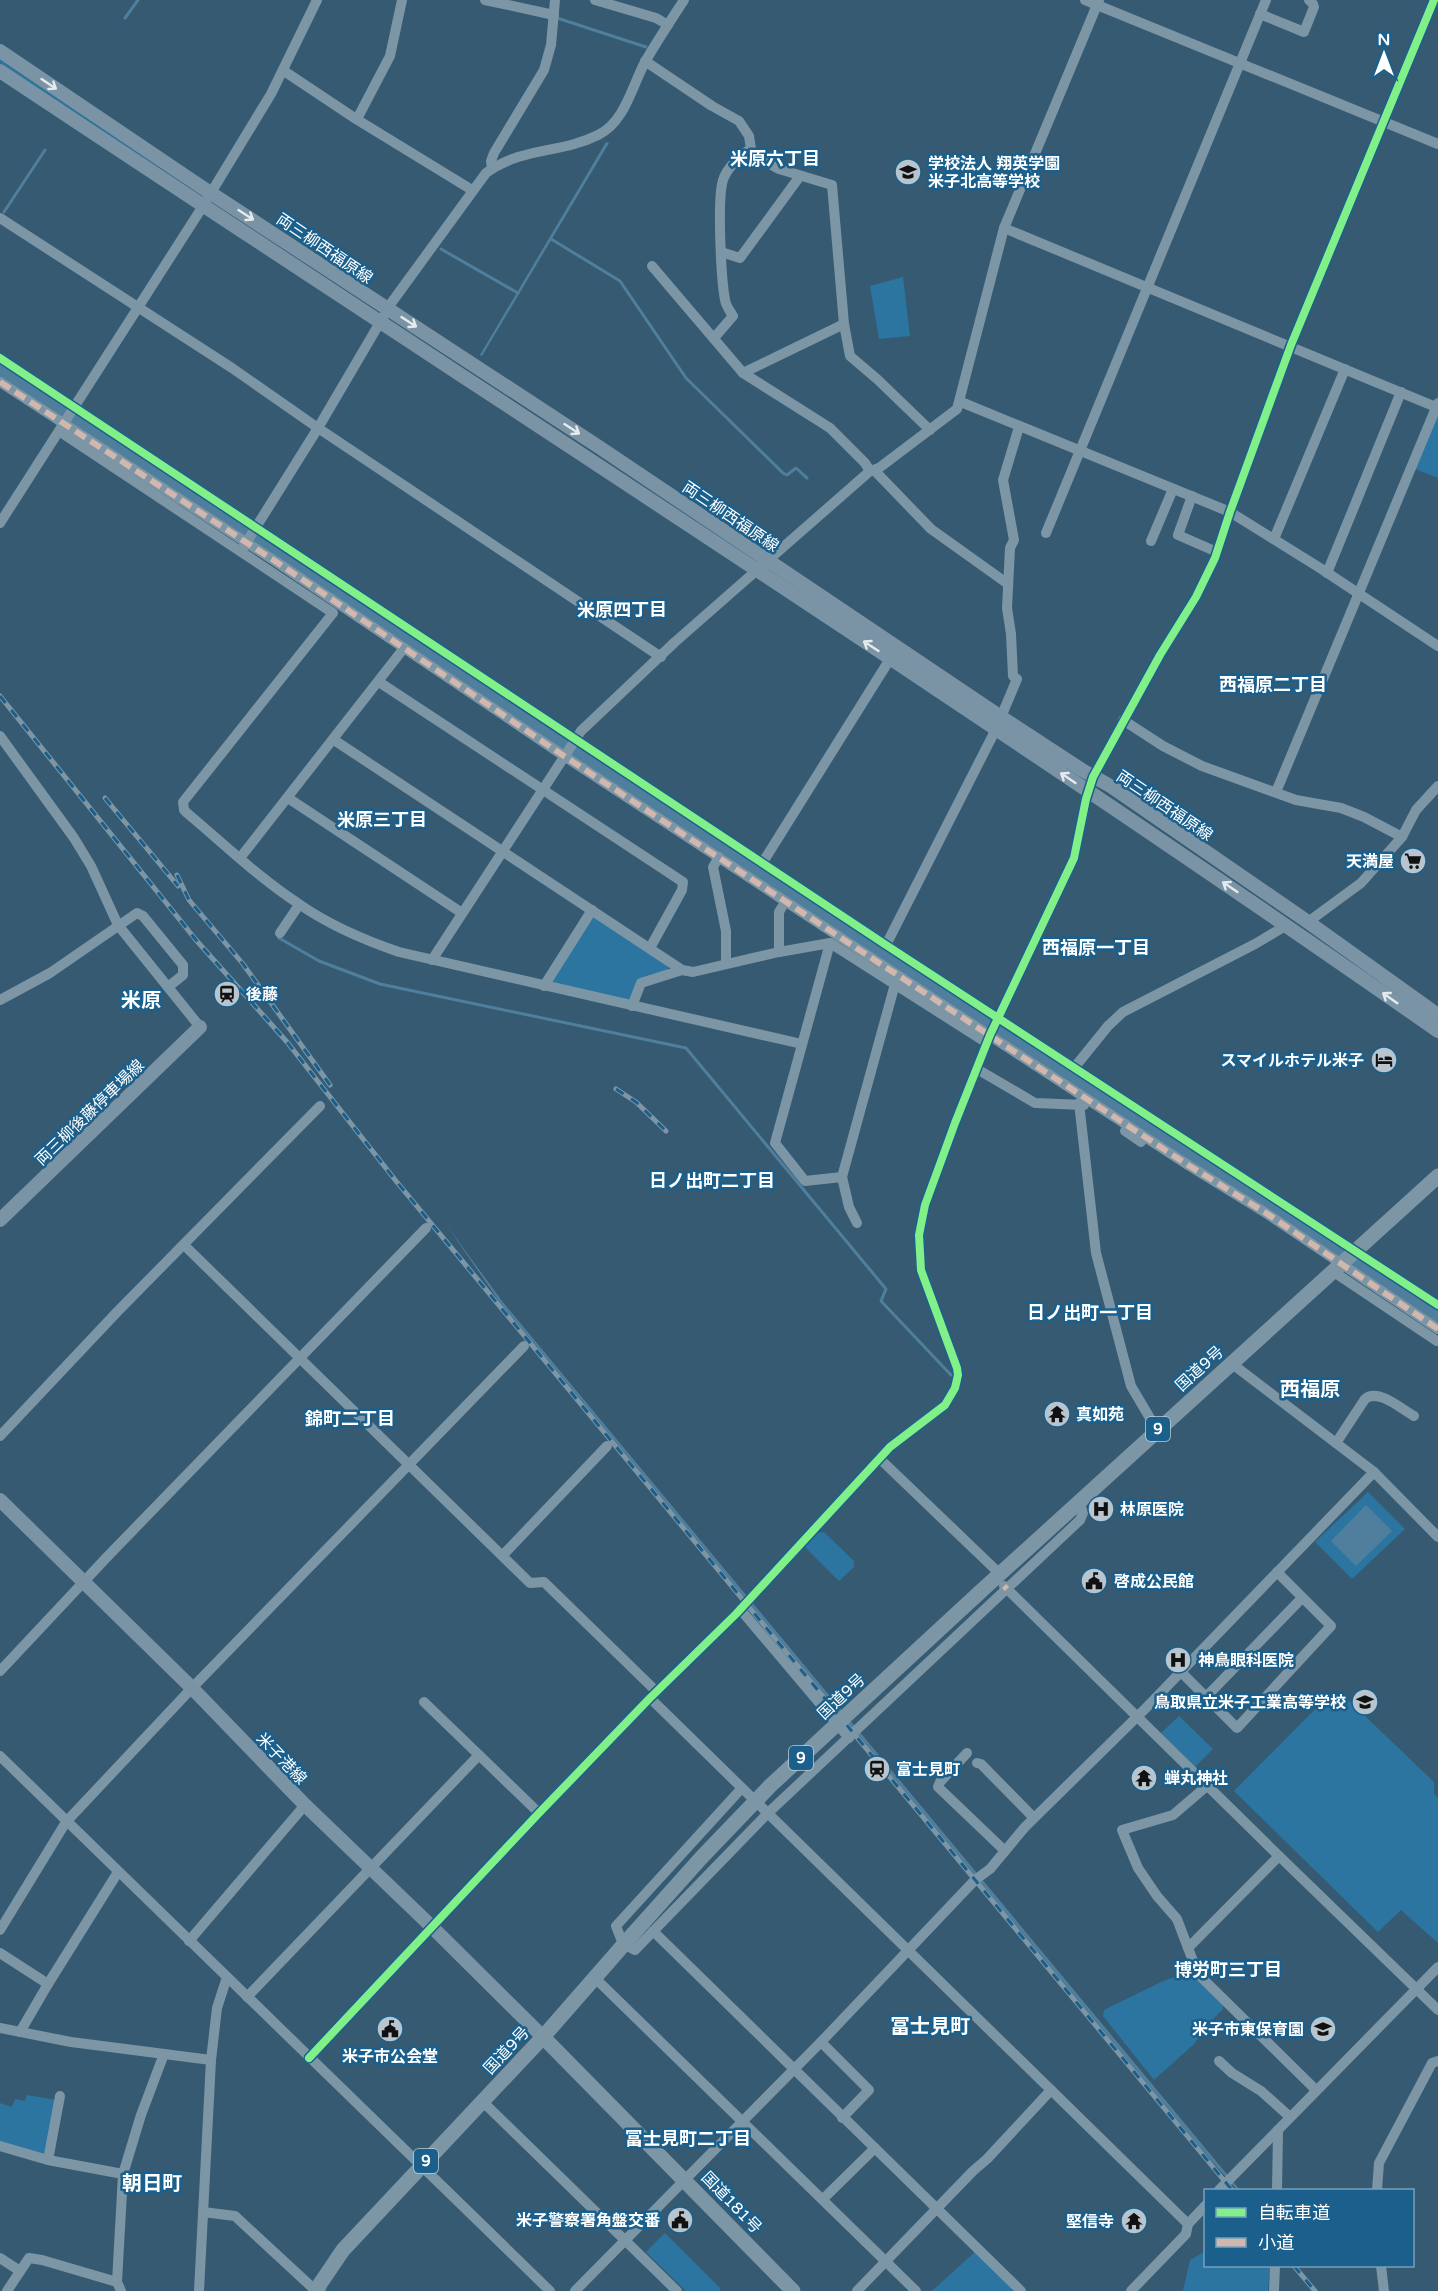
<svg xmlns="http://www.w3.org/2000/svg" width="1438" height="2291" viewBox="0 0 1438 2291" font-family="'Varela Round','Noto Sans JP',sans-serif">
	<style>
		.green { fill: #2c75a1 }
		.water { fill: #4f7f9d }
		.lines { fill: none; stroke-linecap: round; stroke-linejoin: round }
		.stream { stroke: #4f7f9d; stroke-width: 3 }
		.river { stroke: #4f7f9d; stroke-width: 18 }
		.minor { stroke: #7c96a6; stroke-width: 10 }
		.major { stroke: #7b94a5; stroke-width: 14 }
		.highway { stroke: #7d96a5; stroke-width: 15 }
		.rail-casing { stroke: #7d96a5; stroke-width: 5 }
		.rail { stroke: #1b608c; stroke-width: 3; stroke-dasharray: 9; stroke-linecap: butt }
		.highway-bridge { stroke: #7d96a5; stroke-width: 15 }
		.quiet { stroke: #d1b7ad; stroke-width: 6; stroke-dasharray: 12 6; stroke-linecap: butt }
		.cycleway-casing { stroke: #1b608c; stroke-width: 11 }
		.cycleway { stroke: #82f089; stroke-width: 8 }
		.oneway { stroke: #e5eaed }
		.labels { text-anchor: middle; stroke-width: 5; stroke-linejoin: round; paint-order: stroke }
		.shield { fill: #1b608c; stroke: #bbcfdc; stroke-width: 1.5 }
		.shield-label { font-size: 15px; font-weight: bold; fill: #fff }
		.poi-label { font-size: 16px; font-weight: bold; fill: #fff; stroke: #1b608c; text-anchor: start }
		.street-label { font-size: 16px; fill: #fff; stroke: #1b608c }
		.neighbourhood-label { font-size: 18px; font-weight: bold; fill: #fff; stroke: #1b608c }
		.quarter-label { font-size: 20px; font-weight: bold; fill: #fff; stroke: #1b608c }
	</style>
	<rect width="100%" height="100%" fill="#355a72"/>
	<!-- green -->
	<g class="green">
		<polygon points="0,60 160,166 190,188 0,63"/>
		<polygon points="903,277 910,336 879,339 870,286"/>
		<polygon points="1438,413 1438,478 1415,469"/>
		<polygon points="595,917 668,966 667,972 639,980 631,998 627,1000 552,983 591,918"/>
		<polygon points="1368,1492 1405,1529 1352,1579 1315,1542"/>
		<polygon points="824,1532 854,1561 854,1567 839,1581 804,1546 817,1533"/>
		<polygon points="1330,1694 1343,1695 1434,1782 1434,1794 1438,1798 1438,1943 1401,1910 1378,1932 1234,1791"/>
		<polygon points="1179,1716 1213,1749 1195,1767 1161,1733"/>
		<polygon points="1193,1970 1223,2004 1223,2009 1210,2022 1194,2044 1154,2080 1103,2016 1104,2010 1161,1982"/>
		<polygon points="27,2095 57,2100 47,2155 0,2143 0,2103 12,2107 15,2099 25,2101"/>
		<polygon points="665,2233 720,2288 720,2291 686,2291 646,2252"/>
		<polygon points="976,2251 1014,2288 1011,2291 932,2291"/>
		<polygon points="1202,2253 1205,2253 1206,2266 1270,2266 1268,2291 1183,2291 1190,2260"/>
	</g>
	<!-- water -->
	<g class="water">
		<polygon points="606,142 609,143 482,356 480,355"/>
		<polygon points="445,1223 502,1301 1240,2190 1237,2190 1199,2146 499,1301"/>
		<polygon points="1366,1505 1392,1531 1356,1566 1331,1541"/>
	</g>
	<g class="lines">
		<!-- stream -->
		<g class="stream">
			<polyline points="125,18 138,0"/>
			<polyline points="557,18 646,47"/>
			<polyline points="4,212 45,150"/>
			<polyline points="551,239 620,281 686,378 783,473 787,475 796,468 807,478"/>
			<polyline points="441,249 518,293"/>
			<polyline points="279,938 319,961 380,984 686,1048 886,1289 881,1301 951,1375"/>
		</g>
		<!-- river -->
		<polyline class="river" points="0,373 235,526 456,675 858,940 1438,1318"/>
		<!-- minor -->
		<g class="minor">
			<polyline points="485,0 554,15"/>
			<polyline points="595,0 656,18 668,25"/>
			<polyline points="1085,0 1438,144"/>
			<polyline points="1260,14 1304,32 1314,7 1313,4 1309,0"/>
			<polyline points="645,61 712,106 739,121 749,136 751,149 759,158 779,169 832,185 844,324 850,356 877,379 930,430"/>
			<polyline points="284,71 356,119 472,190"/>
			<polyline points="357,119 390,56 402,0"/>
			<polyline points="492,168 491,161 494,153 544,70 551,45 555,0"/>
			<polyline points="0,218 232,368 318,428 661,657"/>
			<polyline points="1004,228 1438,408"/>
			<polyline points="721,252 740,258 800,176"/>
			<polyline points="652,266 743,373 830,428 865,463 870,471"/>
			<path d="M 714,338 L 733,316 C 730,311 726,306 725,300 C 721,278 717,199 723,180 C 727,168 740,155 751,149"/>
			<polyline points="0,358 886,945 1438,1305"/>
			<polyline points="743,373 844,324"/>
			<polyline points="0,382 278,563 564,756 995,1039 1188,1165 1266,1213 1438,1329"/>
			<polyline points="961,402 1230,512 1320,568 1438,646"/>
			<path d="M 59,431 L 333,613 L 183,802 L 184,810 L 187,813 C 224,844 259,878 299,904 C 329,925 364,940 399,952 L 802,1044"/>
			<polyline points="874,470 931,529 1008,584"/>
			<polyline points="1192,496 1178,535 1217,552"/>
			<polyline points="0,523 203,206 271,94 317,0"/>
			<polyline points="1046,533 1266,0"/>
			<polyline points="1274,539 1345,369"/>
			<polyline points="1151,541 1173,489"/>
			<path d="M 243,548 L 318,428 L 392,302 L 486,173 C 524,146 560,154 598,135 C 625,122 632,86 645,62 C 657,41 671,20 684,0"/>
			<polyline points="1327,573 1401,392"/>
			<polyline points="379,682 683,882 682,890 650,948"/>
			<polyline points="1123,720 1163,746 1202,766 1296,800 1341,808 1364,817 1402,837"/>
			<polyline points="0,736 74,838 91,866 118,925 200,1027"/>
			<polyline points="334,740 682,970 693,972 779,952 830,943 987,1043"/>
			<polyline points="1276,792 1438,403"/>
			<polyline points="288,798 462,913"/>
			<polyline points="719,857 713,867 726,931 726,964"/>
			<polyline points="240,858 404,648"/>
			<polyline points="763,862 890,659"/>
			<polyline points="1308,922 1361,883 1402,837 1416,810 1438,786"/>
			<polyline points="280,933 299,905"/>
			<polyline points="830,943 775,1143 805,1181 842,1177 895,984"/>
			<polyline points="886,945 996,729 1017,679 1013,676 1011,634 1007,608 1010,548 1014,540 1003,480 1019,427"/>
			<polyline points="779,952 779,912 782,907"/>
			<polyline points="432,960 581,731 675,642 870,471 879,468 957,409 1004,228 1099,0"/>
			<polyline points="544,986 592,910"/>
			<polyline points="0,1000 50,973 137,913 143,916 183,965 183,975 168,987"/>
			<polyline points="632,1006 641,983 682,970"/>
			<polyline points="1074,1068 1108,1026 1123,1012 1255,944 1287,925"/>
			<polyline points="977,1069 1035,1103 1084,1105"/>
			<polyline points="1079,1103 1096,1253 1131,1386 1157,1430"/>
			<polyline points="1125,1131 1141,1142"/>
			<polyline points="842,1177 849,1207 857,1223"/>
			<polyline points="184,1245 530,1583 544,1582 657,1692"/>
			<polyline points="1334,1272 1437,1341"/>
			<polyline points="1231,1363 1374,1472 1438,1537"/>
			<polyline points="0,1436 118,1311 320,1106"/>
			<path d="M 1336,1443 L 1365,1399 C 1378,1388 1401,1409 1414,1416"/>
			<polyline points="880,1459 1000,1574"/>
			<polyline points="503,1555 607,1446"/>
			<polyline points="1004,1586 1279,1856 1438,2010"/>
			<polyline points="740,1609 849,1738"/>
			<polyline points="0,1671 107,1557 426,1228"/>
			<polyline points="1181,1672 1237,1728 1331,1626 1277,1572"/>
			<polyline points="1206,1697 1302,1598"/>
			<polyline points="650,1698 1188,2224"/>
			<polyline points="424,1702 539,1813"/>
			<polyline points="967,1753 940,1782 938,1787 1005,1851"/>
			<polyline points="0,1756 550,2291"/>
			<polyline points="977,1763 981,1764 1034,1818"/>
			<polyline points="741,1789 616,1926 623,1944 635,1950 768,1813 1080,1520 1083,1513 1079,1501"/>
			<polyline points="1279,1856 1188,1948 1197,1971 1203,1979 1316,2090"/>
			<polyline points="0,1930 66,1822 192,1688 524,1346"/>
			<polyline points="653,1931 1021,2291"/>
			<polyline points="189,1941 305,1805"/>
			<polyline points="1188,1948 1177,1919 1157,1896 1138,1868 1122,1830 1173,1815 1208,1785"/>
			<polyline points="0,1953 48,1984 20,2032"/>
			<polyline points="594,1977 916,2291"/>
			<polyline points="48,1984 118,1872"/>
			<polyline points="247,1997 479,1755"/>
			<polyline points="0,2028 71,2042 211,2060"/>
			<polyline points="821,2042 869,2090 842,2118"/>
			<polyline points="309,2058 539,1813 650,1698 736,1614 890,1447 945,1405 955,1388 958,1375 957,1368 921,1270 919,1235 925,1205 955,1123 990,1035 1074,858 1086,799 1093,777 1160,655 1196,597 1215,558 1230,512 1291,345 1434,0"/>
			<polyline points="1219,2061 1232,2073 1261,2091 1290,2117"/>
			<polyline points="482,2101 677,2291"/>
			<polyline points="0,2146 48,2160 123,2174"/>
			<polyline points="48,2160 60,2096"/>
			<polyline points="1219,2190 1438,1967"/>
			<polyline points="1277,2190 1278,2130"/>
			<polyline points="1377,2190 1379,2163 1432,2063 1438,2061"/>
			<polyline points="823,2199 875,2148"/>
			<polyline points="203,2212 235,2216 316,2291"/>
			<polyline points="0,2258 20,2271"/>
			<polyline points="1381,2266 1384,2291"/>
			<polyline points="7,2291 29,2258 42,2260 117,2282"/>
			<polyline points="121,2291 117,2282 123,2174 141,2115 164,2054"/>
			<polyline points="199,2291 211,2060 217,2008 227,1977"/>
			<polyline points="575,2291 821,2042 975,1880 990,1869 1025,1827 1145,1709 1374,1472"/>
			<polyline points="857,2291 973,2171 987,2159 1051,2090"/>
			<polyline points="1131,2291 1186,2234 1188,2224 1206,2205"/>
			<polyline points="1274,2291 1275,2266"/>
		</g>
		<!-- major -->
		<g class="major">
			<polyline points="0,51 200,186 599,447 1001,717 1082,770 1112,787 1308,922 1438,1015"/>
			<path d="M 0,71 C 480,390 966,701 1438,1031"/>
			<polyline points="0,1220 200,1027"/>
			<polyline points="0,1500 192,1688 305,1805 431,1926 543,2037"/>
		</g>
		<!-- highway -->
		<g class="highway">
			<polyline points="980,1592 1438,1176"/>
			<polyline points="543,2037 793,2291"/>
			<polyline points="317,2291 320,2284 343,2250 543,2037 633,1934"/>
		</g>
		<defs>
			<g id="rail">
				<polyline points="0,696 196,940 287,1042 396,1181 1232,2190"/>
				<polyline points="105,798 178,886"/>
				<polyline points="177,875 189,900 243,964 330,1085"/>
				<polyline points="616,1089 636,1102 666,1131"/>
				<polyline points="1294,2266 1315,2291"/>
			</g>
		</defs>
		<!-- rail casing -->
		<use href="#rail" class="rail-casing"/>
		<!-- rail -->
		<use href="#rail" class="rail"/>
		<!-- highway-bridge -->
		<polyline class="highway-bridge" points="633,1934 701,1858 770,1786 980,1592"/>
		<!-- quiet -->
		<g class="quiet">
			<polyline points="0,382 278,563 564,756 995,1039 1188,1165 1266,1213 1438,1329"/>
			<polyline points="1004,1586 1007,1589"/>
		</g>
		<defs>
			<g id="cycleway">
				<polyline points="0,358 886,945 1438,1305"/>
				<polyline points="309,2058 539,1813 650,1698 736,1614 890,1447 945,1405 955,1388 958,1375 957,1368 921,1270 919,1235 925,1205 955,1123 990,1035 1074,858 1086,799 1093,777 1160,655 1196,597 1215,558 1230,512 1291,345 1434,0"/>
			</g>
		</defs>
		<!-- cycleway casing -->
		<use href="#cycleway" class="cycleway-casing"/>
		<!-- cycleway -->
		<use href="#cycleway" class="cycleway"/>
	</g>
	<!-- one-way arrows -->
	<defs><path id="oneway-shaft" d="M-6 0H5M1.5-3L5.5 0L1.5 3" fill="none" stroke-width="1.6" stroke-linecap="round" stroke-linejoin="round" transform="scale(1.5)"/></defs>
	<g class="oneway">
		<use href="#oneway-shaft" transform="translate(49 84) rotate(34)"/>
		<use href="#oneway-shaft" transform="translate(246 215) rotate(33)"/>
		<use href="#oneway-shaft" transform="translate(409 322) rotate(33)"/>
		<use href="#oneway-shaft" transform="translate(572 429) rotate(33)"/>
		<use href="#oneway-shaft" transform="translate(871 646) rotate(-147)"/>
		<use href="#oneway-shaft" transform="translate(1068 778) rotate(-146)"/>
		<use href="#oneway-shaft" transform="translate(1230 887) rotate(-146)"/>
		<use href="#oneway-shaft" transform="translate(1390 998) rotate(-145)"/>
	</g>
	<!-- icons -->
	<defs>
		<symbol id="school-disc" viewBox="-11 -11 22 22"><circle r="9.5" fill="#b8c5ce" stroke="#1b608c"/><path d="M0-5L7-2L0 1L-7-2ZM-4 1L0 2.5L4 1V4Q0 6-4 4Z" fill="#111"/></symbol>
		<symbol id="supermarket-disc" viewBox="-11 -11 22 22"><circle r="9.5" fill="#b8c5ce" stroke="#1b608c"/><path d="M-6-5.5h2.5l.6 2H6L4.5 2H-2.5L-4.4-4H-6ZM-1.5 3.2a1.3 1.3 0 1 0 .1 0ZM3 3.2a1.3 1.3 0 1 0 .1 0Z" fill="#111"/></symbol>
		<symbol id="station-disc" viewBox="-11 -11 22 22"><circle r="9.5" fill="#b8c5ce" stroke="#1b608c"/><path d="M-3-6H3Q5-6 5-4V2Q5 4 3 4L4.5 6H3L1.5 4h-3L-3 6H-4.5L-3 4Q-5 4-5 2V-4Q-5-6-3-6ZM-3.5-4v3h7v-3ZM-3.5 1v1.5H-2V1ZM2 1v1.5H3.5V1Z" fill="#111"/></symbol>
		<symbol id="hotel-disc" viewBox="-11 -11 22 22"><circle r="9.5" fill="#b8c5ce" stroke="#1b608c"/><path d="M-6-4.5h1.5V1H6V5H4.5V3h-9V5H-6ZM-4 0a1.8 1.8 0 1 1 3.6 0ZM.5 0V-2.5h3Q6-2.5 6 0Z" fill="#111"/></symbol>
		<symbol id="temple-disc" viewBox="-11 -11 22 22"><circle r="9.5" fill="#b8c5ce" stroke="#1b608c"/><path d="M0-6L5-2H3V0L6.5 2.5H4V6H1.5V3h-3V6H-4V2.5H-6.5L-3 0V-2H-5Z" fill="#111"/></symbol>
		<symbol id="hospital-disc" viewBox="-11 -11 22 22"><circle r="9.5" fill="#b8c5ce" stroke="#1b608c"/><path d="M-5-5h3v3.5h4V-5h3V5h-3V1.5h-4V5h-3Z" fill="#111"/></symbol>
		<symbol id="civic-disc" viewBox="-11 -11 22 22"><circle r="9.5" fill="#b8c5ce" stroke="#1b608c"/><path d="M-.6-6.5H3V-4.5H.6V-3L4-1V1h2V6H-6V1h2V-1L-.6-3ZM-1.2 2.5V6h2.4V2.5Z" fill="#111"/></symbol>
	</defs>
	<g fill-rule="evenodd">
		<use href="#school-disc" x="893" y="157" width="30" height="30"/>
		<use href="#supermarket-disc" x="1398" y="846" width="30" height="30"/>
		<use href="#station-disc" x="212" y="979" width="30" height="30"/>
		<use href="#hotel-disc" x="1369" y="1045" width="30" height="30"/>
		<use href="#temple-disc" x="1042" y="1399" width="30" height="30"/>
		<use href="#hospital-disc" x="1086" y="1494" width="30" height="30"/>
		<use href="#civic-disc" x="1079" y="1566" width="30" height="30"/>
		<use href="#hospital-disc" x="1163" y="1645" width="30" height="30"/>
		<use href="#school-disc" x="1350" y="1687" width="30" height="30"/>
		<use href="#station-disc" x="862" y="1754" width="30" height="30"/>
		<use href="#temple-disc" x="1129" y="1763" width="30" height="30"/>
		<use href="#civic-disc" x="375" y="2014" width="30" height="30"/>
		<use href="#school-disc" x="1308" y="2014" width="30" height="30"/>
		<use href="#civic-disc" x="665" y="2205" width="30" height="30"/>
		<use href="#temple-disc" x="1119" y="2206" width="30" height="30"/>
	</g>
	<g class="labels">
		<!-- shield labels -->
		<g class="shield">
			<rect x="1146" y="1417" width="24" height="24" rx="4.5"/>
			<rect x="789" y="1746" width="24" height="24" rx="4.5"/>
			<rect x="414" y="2149" width="24" height="24" rx="4.5"/>
		</g>
		<g class="shield-label">
			<text x="1158" y="1434">9</text>
			<text x="801" y="1763">9</text>
			<text x="426" y="2166">9</text>
		</g>
		<!-- poi labels -->
		<g class="poi-label">
			<text x="928" y="169">学校法人 翔英学園<tspan x="928" dy="18">米子北高等学校</tspan></text>
			<text x="1394" y="867" text-anchor="end">天満屋</text>
			<text x="246" y="1000">後藤</text>
			<text x="1364" y="1066" text-anchor="end">スマイルホテル米子</text>
			<text x="1076" y="1420">真如苑</text>
			<text x="1120" y="1515">林原医院</text>
			<text x="1114" y="1587">啓成公民館</text>
			<text x="1198" y="1666">神鳥眼科医院</text>
			<text x="1346" y="1708" text-anchor="end">鳥取県立米子工業高等学校</text>
			<text x="896" y="1775">富士見町</text>
			<text x="1164" y="1784">蝉丸神社</text>
			<text x="1304" y="2035" text-anchor="end">米子市東保育園</text>
			<text x="390" y="2062" text-anchor="middle">米子市公会堂</text>
			<text x="660" y="2226" text-anchor="end">米子警察署角盤交番</text>
			<text x="1114" y="2227" text-anchor="end">堅信寺</text>
		</g>
		<!-- street labels -->
		<g class="street-label">
			<text transform="translate(325 248) rotate(34)" y="6">両三柳西福原線</text>
			<text transform="translate(731 516) rotate(34)" y="6">両三柳西福原線</text>
			<text transform="translate(1165 805) rotate(34)" y="6">両三柳西福原線</text>
			<text transform="translate(89 1112) rotate(-44)" y="6">両三柳後藤停車場線</text>
			<text transform="translate(1199 1368) rotate(-42)" y="6">国道9号</text>
			<text transform="translate(841 1696) rotate(-43)" y="6">国道9号</text>
			<text transform="translate(282 1758) rotate(46)" y="6">米子港線</text>
			<text transform="translate(506 2050) rotate(-47)" y="6">国道9号</text>
			<text transform="translate(732 2202) rotate(46)" y="6">国道181号</text>
		</g>
		<!-- neighbourhood labels -->
		<g class="neighbourhood-label">
			<text x="775" y="165">米原六丁目</text>
			<text x="622" y="616">米原四丁目</text>
			<text x="1273" y="691">西福原二丁目</text>
			<text x="382" y="826">米原三丁目</text>
			<text x="1096" y="954">西福原一丁目</text>
			<text x="712" y="1187">日ノ出町二丁目</text>
			<text x="1090" y="1319">日ノ出町一丁目</text>
			<text x="350" y="1425">錦町二丁目</text>
			<text x="1228" y="1976">博労町三丁目</text>
			<text x="688" y="2145">冨士見町二丁目</text>
		</g>
		<!-- quarter labels -->
		<g class="quarter-label">
			<text x="141" y="1007">米原</text>
			<text x="1310" y="1396">西福原</text>
			<text x="930" y="2033">冨士見町</text>
			<text x="152" y="2190">朝日町</text>
		</g>
	</g>
	<!-- legend -->
	<rect x="1204" y="2189" width="210" height="78" fill="#1b608c" stroke="#76a0ba" stroke-width="1.5"/>
	<rect x="1216" y="2208" width="30" height="9" fill="#82f089" stroke="#76a0ba" stroke-width="1.5"/>
	<text x="1258" y="2219" font-size="18" fill="#ffffff">自転車道</text>
	<rect x="1216" y="2238" width="30" height="9" fill="#d1b7ad" stroke="#76a0ba" stroke-width="1.5"/>
	<text x="1258" y="2249" font-size="18" fill="#ffffff">小道</text>
	<!-- north arrow -->
	<g transform="translate(1384 54)" stroke="#1b608c" stroke-width="4.5" paint-order="stroke">
	<path d="M0-4.5L10 22L0 15L-10 22Z" fill="#ffffff"/>
	<text y="-9" font-size="16" font-weight="bold" text-anchor="middle" fill="#ffffff">N</text>
	</g>
</svg>
